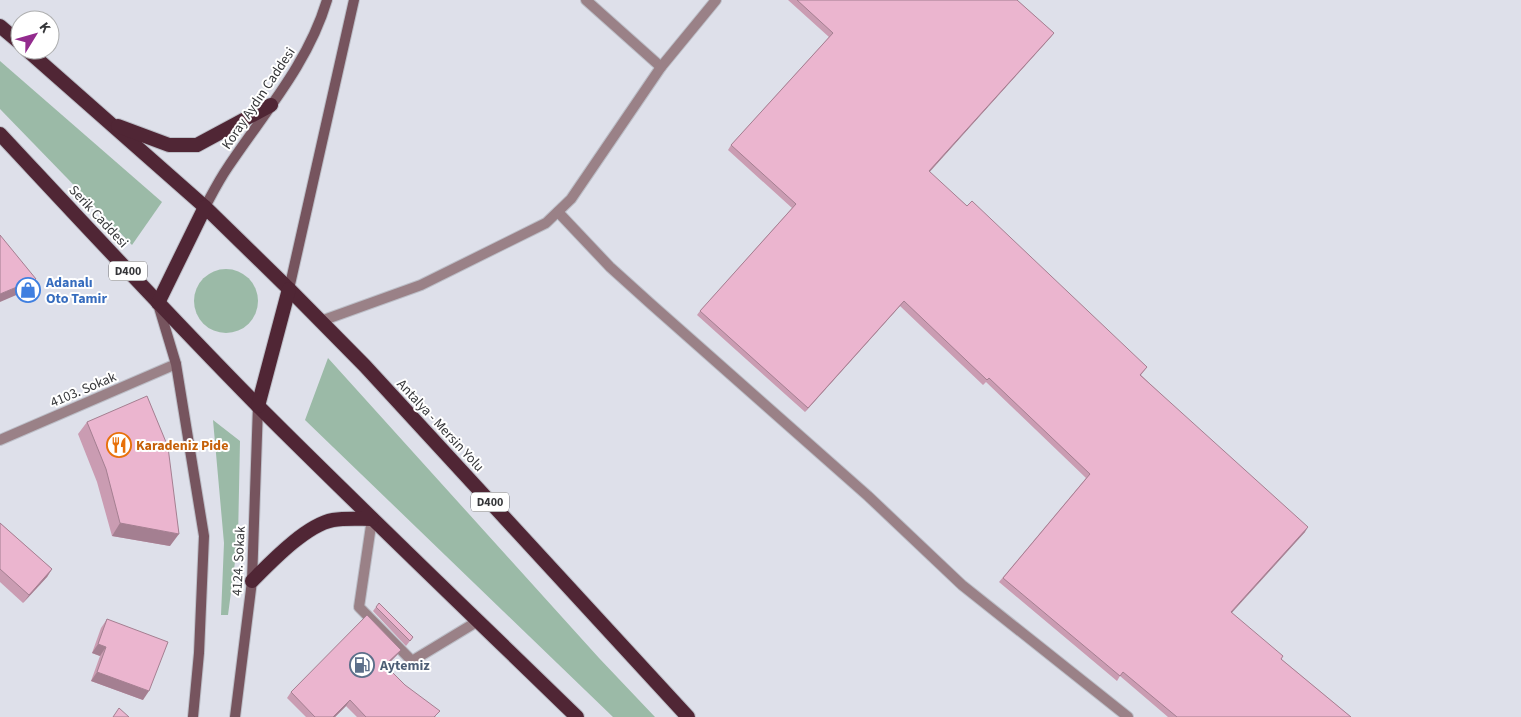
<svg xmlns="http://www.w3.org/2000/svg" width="1521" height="717" viewBox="0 0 1521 717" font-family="'Source Sans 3',sans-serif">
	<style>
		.grass { fill: #9bbaa7 }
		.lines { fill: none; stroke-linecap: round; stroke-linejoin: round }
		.service-casing { stroke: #bcbec7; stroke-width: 12 }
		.minor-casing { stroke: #bcbec7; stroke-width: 12 }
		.secondary-casing { stroke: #bcbec7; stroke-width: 12 }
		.trunk-casing { stroke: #bcbec7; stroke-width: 16 }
		.service { stroke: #9a8187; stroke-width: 10 }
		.minor { stroke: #9a8187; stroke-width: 10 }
		.secondary { stroke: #76545e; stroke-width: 10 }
		.trunk { stroke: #502635; stroke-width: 14 }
		.wall { fill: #ca9cb2 }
		.shaded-wall { fill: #a47f91 }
		.building { fill: #ebb5cf; stroke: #a47f91 }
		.labels { text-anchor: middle; stroke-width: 4; stroke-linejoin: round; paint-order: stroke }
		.shield { fill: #fff; stroke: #727274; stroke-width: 1 }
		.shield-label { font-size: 12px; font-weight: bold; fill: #353639 }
		.street-label { font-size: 14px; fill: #353639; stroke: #fff }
		.shop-label { font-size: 14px; font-weight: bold; fill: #366cbe; stroke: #fff; text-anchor: start }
		.food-label { font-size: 14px; font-weight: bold; fill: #c56008; stroke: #fff; text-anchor: start }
		.service-label { font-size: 14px; font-weight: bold; fill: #4e5e75; stroke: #fff; text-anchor: start }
	</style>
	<rect width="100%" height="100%" fill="#dee0ea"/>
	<!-- grass -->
	<g class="grass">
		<polygon points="0,61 162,202 132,245 0,109"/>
		<circle cx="226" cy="301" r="32"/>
		<polygon points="328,358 599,658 655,717 613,717 305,420"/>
		<polygon points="213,420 240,441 238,539 228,615 221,615 224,543"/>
	</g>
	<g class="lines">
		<defs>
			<g id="service">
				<polyline points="558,212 610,267 651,304 868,496 962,585 1128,717"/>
				<polyline points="372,519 359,607 412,661 478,621"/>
			</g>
			<g id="minor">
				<polyline points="586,0 661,67"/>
				<polyline points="321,321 421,285 546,223 571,199 661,67 716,0"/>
				<polyline points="0,440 176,364"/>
			</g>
			<g id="secondary">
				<path d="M 205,207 C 212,194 219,180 228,167 C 264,113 308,64 327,0"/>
				<polyline points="289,289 354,0"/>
				<polyline points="158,304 176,364 204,536 199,653 193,717"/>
				<polyline points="235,717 252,581 258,406"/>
			</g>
			<g id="trunk">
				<polyline points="0,26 20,43"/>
				<polyline points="27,50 205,207 289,289 365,366 688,717"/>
				<polyline points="118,126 169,145 197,145 271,105"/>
				<path d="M 0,134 C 85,225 170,317 258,406 C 363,511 470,613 577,717"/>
				<polyline points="158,303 205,207"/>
				<polyline points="258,406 289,289"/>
				<path d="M 252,581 C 271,562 306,525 333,520 C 346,518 359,519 372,519"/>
			</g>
		</defs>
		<!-- service casing -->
		<use href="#service" class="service-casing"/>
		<!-- minor casing -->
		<use href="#minor" class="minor-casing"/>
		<!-- secondary casing -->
		<use href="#secondary" class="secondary-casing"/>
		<!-- trunk casing -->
		<use href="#trunk" class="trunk-casing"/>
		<!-- service -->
		<use href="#service" class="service"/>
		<!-- minor -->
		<use href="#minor" class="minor"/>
		<!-- secondary -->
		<use href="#secondary" class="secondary"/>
		<!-- trunk -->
		<use href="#trunk" class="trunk"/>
	</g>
	<!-- wall -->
	<g class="wall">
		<polygon points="788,0 1017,0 1054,33 1050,38 929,172 1147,367 1141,375 1305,532 1231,612 1281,659 1351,717 1168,717 1120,676 1117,681 999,582 1086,478 986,382 983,385 900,306 805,412 697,315 700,311 792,208 728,150 731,145 829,37"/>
		<polygon points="87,422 170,546 112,536 97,482 78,434"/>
		<polygon points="0,523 52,569 47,577 23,603 0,582"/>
		<polygon points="376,607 413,637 406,646 373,611"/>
		<polygon points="107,619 143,700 91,681 100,656 92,653 101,628"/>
		<polygon points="401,650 397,655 386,666 436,717 357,717 346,706 335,717 306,717 287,698 291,692"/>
	</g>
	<!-- shaded-wall -->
	<g class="shaded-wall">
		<polygon points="1054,33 1050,38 926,176 929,171"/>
		<polygon points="36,279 28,290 0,302 0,294"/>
		<polygon points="904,301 900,306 805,412 808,408"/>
		<polygon points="120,523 179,534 170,546 112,536"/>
		<polygon points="1308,527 1305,532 1228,617 1231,612"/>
		<polygon points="52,569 47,577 23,603 29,595"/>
		<polygon points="98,644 106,647 100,656 92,653"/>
		<polygon points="401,650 397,655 381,671 385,665"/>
		<polygon points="97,672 149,691 143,700 91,681"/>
		<polygon points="350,700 346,706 335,717 333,717"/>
	</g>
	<!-- building -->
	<g class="building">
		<polygon points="797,0 1017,0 1054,33 929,171 967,206 972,201 1147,367 1140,375 1308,527 1231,612 1283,656 1281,659 1351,717 1177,717 1123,672 1120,676 1003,578 1090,474 989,378 987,380 904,301 808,408 700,311 796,204 731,145 833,33"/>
		<polygon points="0,235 36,279 0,294"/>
		<polygon points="147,396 168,447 179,534 120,523 106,469 87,422"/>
		<polygon points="0,523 52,569 29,595 0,569"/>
		<polygon points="379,603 413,637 410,641 376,607"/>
		<polygon points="367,615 401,650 385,665 405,685 440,711 434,717 366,717 350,700 333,717 315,717 291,692"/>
		<polygon points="107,619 168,642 149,691 97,672 106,647 98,644"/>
		<polygon points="119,708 129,717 113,717"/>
	</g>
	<!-- icons -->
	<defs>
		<symbol id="shop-ring" viewBox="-11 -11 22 22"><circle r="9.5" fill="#fff" stroke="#3f7fe0" stroke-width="1.5"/><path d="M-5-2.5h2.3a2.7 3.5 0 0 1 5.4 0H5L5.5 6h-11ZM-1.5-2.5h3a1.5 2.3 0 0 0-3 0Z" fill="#3f7fe0"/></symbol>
		<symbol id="restaurant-ring" viewBox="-11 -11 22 22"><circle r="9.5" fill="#fff" stroke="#e8710a" stroke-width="1.5"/><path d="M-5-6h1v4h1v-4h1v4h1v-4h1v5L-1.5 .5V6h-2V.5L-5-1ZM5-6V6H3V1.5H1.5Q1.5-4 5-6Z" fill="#e8710a"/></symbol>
		<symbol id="fuel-ring" viewBox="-11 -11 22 22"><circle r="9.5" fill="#fff" stroke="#5c6f8a" stroke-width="1.5"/><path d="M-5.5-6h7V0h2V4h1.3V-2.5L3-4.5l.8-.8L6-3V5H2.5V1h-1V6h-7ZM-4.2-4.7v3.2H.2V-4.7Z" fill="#5c6f8a"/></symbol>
	</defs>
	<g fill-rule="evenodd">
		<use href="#shop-ring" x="14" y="276" width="28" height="28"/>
		<use href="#restaurant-ring" x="105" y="431" width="28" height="28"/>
		<use href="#fuel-ring" x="348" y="651" width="28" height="28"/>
	</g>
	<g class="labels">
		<!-- shield labels -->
		<g class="shield">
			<rect x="109" y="261.5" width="38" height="19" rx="4"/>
			<rect x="471" y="492.5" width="38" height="19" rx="4"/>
		</g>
		<g class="shield-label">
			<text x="128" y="275">D400</text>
			<text x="490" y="506">D400</text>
		</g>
		<!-- street labels -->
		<g class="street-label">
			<text transform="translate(258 98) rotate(-56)" y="5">Koray Aydın Caddesi</text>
			<text transform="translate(99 216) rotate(47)" y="5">Serik Caddesi</text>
			<text transform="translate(83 389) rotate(-23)" y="5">4103. Sokak</text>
			<text transform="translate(441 425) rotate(47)" y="5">Antalya - Mersin Yolu</text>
			<text transform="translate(238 561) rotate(-87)" y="5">4124. Sokak</text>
		</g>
		<!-- shop labels -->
		<g class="shop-label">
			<text x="46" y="287">Adanalı<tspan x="46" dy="16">Oto Tamir</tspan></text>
		</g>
		<!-- food labels -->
		<g class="food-label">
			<text x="136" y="450">Karadeniz Pide</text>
		</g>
		<!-- service labels -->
		<g class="service-label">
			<text x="380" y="670">Aytemiz</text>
		</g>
	</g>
	<!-- north arrow -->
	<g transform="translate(35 35) rotate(53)"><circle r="24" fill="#ffffff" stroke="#aeafb0"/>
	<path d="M0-4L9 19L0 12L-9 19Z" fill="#932b8e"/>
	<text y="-8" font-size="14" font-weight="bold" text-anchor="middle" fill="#353639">K</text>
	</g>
</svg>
